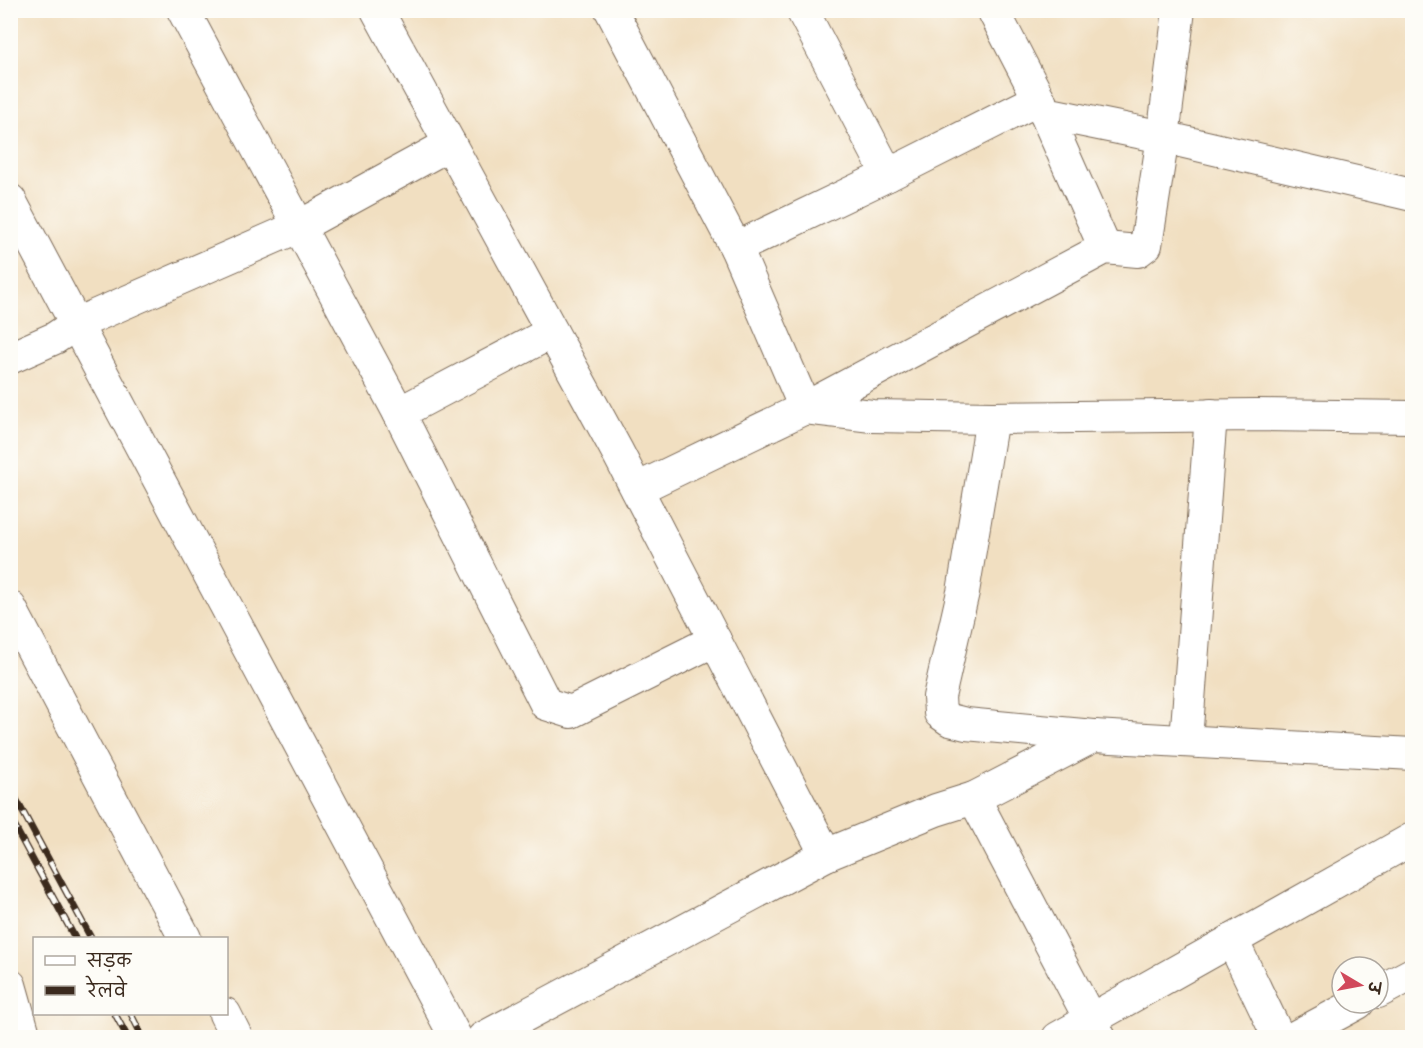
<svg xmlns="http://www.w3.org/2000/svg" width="1423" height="1048" viewBox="0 0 1423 1048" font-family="'Architects Daughter','Playpen Sans Deva',sans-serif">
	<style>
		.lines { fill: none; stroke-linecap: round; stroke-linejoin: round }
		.minor-casing { stroke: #7b6957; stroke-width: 34 }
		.minor { stroke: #fff; stroke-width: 32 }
		.rail-casing { stroke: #3b2a1e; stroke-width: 7 }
		.rail { stroke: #fdfcf7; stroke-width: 4.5; stroke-dasharray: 14; stroke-linecap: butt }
	</style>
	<rect width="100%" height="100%" fill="#fdfcf7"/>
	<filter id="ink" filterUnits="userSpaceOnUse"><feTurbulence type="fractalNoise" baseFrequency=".0167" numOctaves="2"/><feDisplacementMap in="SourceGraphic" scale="12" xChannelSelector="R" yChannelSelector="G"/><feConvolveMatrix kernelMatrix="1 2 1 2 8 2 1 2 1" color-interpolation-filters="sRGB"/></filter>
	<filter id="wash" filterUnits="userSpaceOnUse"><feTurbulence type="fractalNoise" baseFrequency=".008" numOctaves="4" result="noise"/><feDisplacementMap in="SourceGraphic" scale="24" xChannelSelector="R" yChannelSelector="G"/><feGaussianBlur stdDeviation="1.35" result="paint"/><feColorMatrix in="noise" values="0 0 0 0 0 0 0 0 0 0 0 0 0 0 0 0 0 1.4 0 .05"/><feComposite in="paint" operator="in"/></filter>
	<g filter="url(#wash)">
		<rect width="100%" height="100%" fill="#f1dfc1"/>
	</g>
	<g filter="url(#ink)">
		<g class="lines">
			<defs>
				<g id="minor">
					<polyline points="183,10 399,413 546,704 571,712 715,640"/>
					<polyline points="377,10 617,451 826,855"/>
					<polyline points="611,10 736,248 805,408 872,416 992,418 1256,415 1412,417"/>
					<polyline points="802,10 888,175"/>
					<polyline points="993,10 1039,99 1105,248"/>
					<polyline points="1045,113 1163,137 1412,195"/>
					<polyline points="450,144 300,226 76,324 456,1038"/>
					<polyline points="10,200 76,324 55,338 10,358"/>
					<polyline points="736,248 888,175 1039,99"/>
					<polyline points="399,413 552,332"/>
					<polyline points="992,418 963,592 939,697 940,713 950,720 966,724 1094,736"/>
					<polyline points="637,489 805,408 1105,248 1138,251 1146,245 1163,137 1179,10"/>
					<polyline points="10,607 185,938"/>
					<polyline points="1186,740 1211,415"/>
					<polyline points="974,798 1094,736 1412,754"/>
					<polyline points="1232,940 1279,1038"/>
					<polyline points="10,985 25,1038"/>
					<polyline points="1378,992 1412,974"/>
					<polyline points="225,1014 237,1038"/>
					<polyline points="483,1038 826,855 936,810 974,798 1100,1038"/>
					<polyline points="1058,1038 1412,839"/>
					<polyline points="1293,1038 1358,1003"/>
				</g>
			</defs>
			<!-- minor casing -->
			<use href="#minor" class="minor-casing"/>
			<!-- minor -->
			<use href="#minor" class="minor"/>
			<defs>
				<g id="rail">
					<polyline points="10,788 91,938"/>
					<polyline points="10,818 75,938"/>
					<polyline points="115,1014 128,1038"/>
					<polyline points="131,1014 143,1038"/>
				</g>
			</defs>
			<!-- rail casing -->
			<use href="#rail" class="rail-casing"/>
			<!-- rail -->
			<use href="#rail" class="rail"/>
		</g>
	</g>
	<!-- margin -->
	<rect width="1423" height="1048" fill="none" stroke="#fdfcf7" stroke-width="36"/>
	<!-- legend -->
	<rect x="33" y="937" width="195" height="78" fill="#fdfcf7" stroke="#afa8a0" stroke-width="1.5"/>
	<rect x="45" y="956" width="30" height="9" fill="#ffffff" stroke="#afa8a0" stroke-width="1.5"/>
	<text x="87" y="967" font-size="18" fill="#3b2a1e">सड़क</text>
	<rect x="45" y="986" width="30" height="9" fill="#3b2a1e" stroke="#afa8a0" stroke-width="1.5"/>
	<text x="87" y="997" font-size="18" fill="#3b2a1e">रेलवे</text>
	<!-- north arrow -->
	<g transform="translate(1360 985) rotate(100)"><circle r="28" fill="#fdfcf7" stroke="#afa8a0" stroke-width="1.5"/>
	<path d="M0-4.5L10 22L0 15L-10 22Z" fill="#d1495b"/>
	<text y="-9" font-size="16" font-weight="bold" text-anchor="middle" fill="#3b2a1e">उ</text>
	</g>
</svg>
